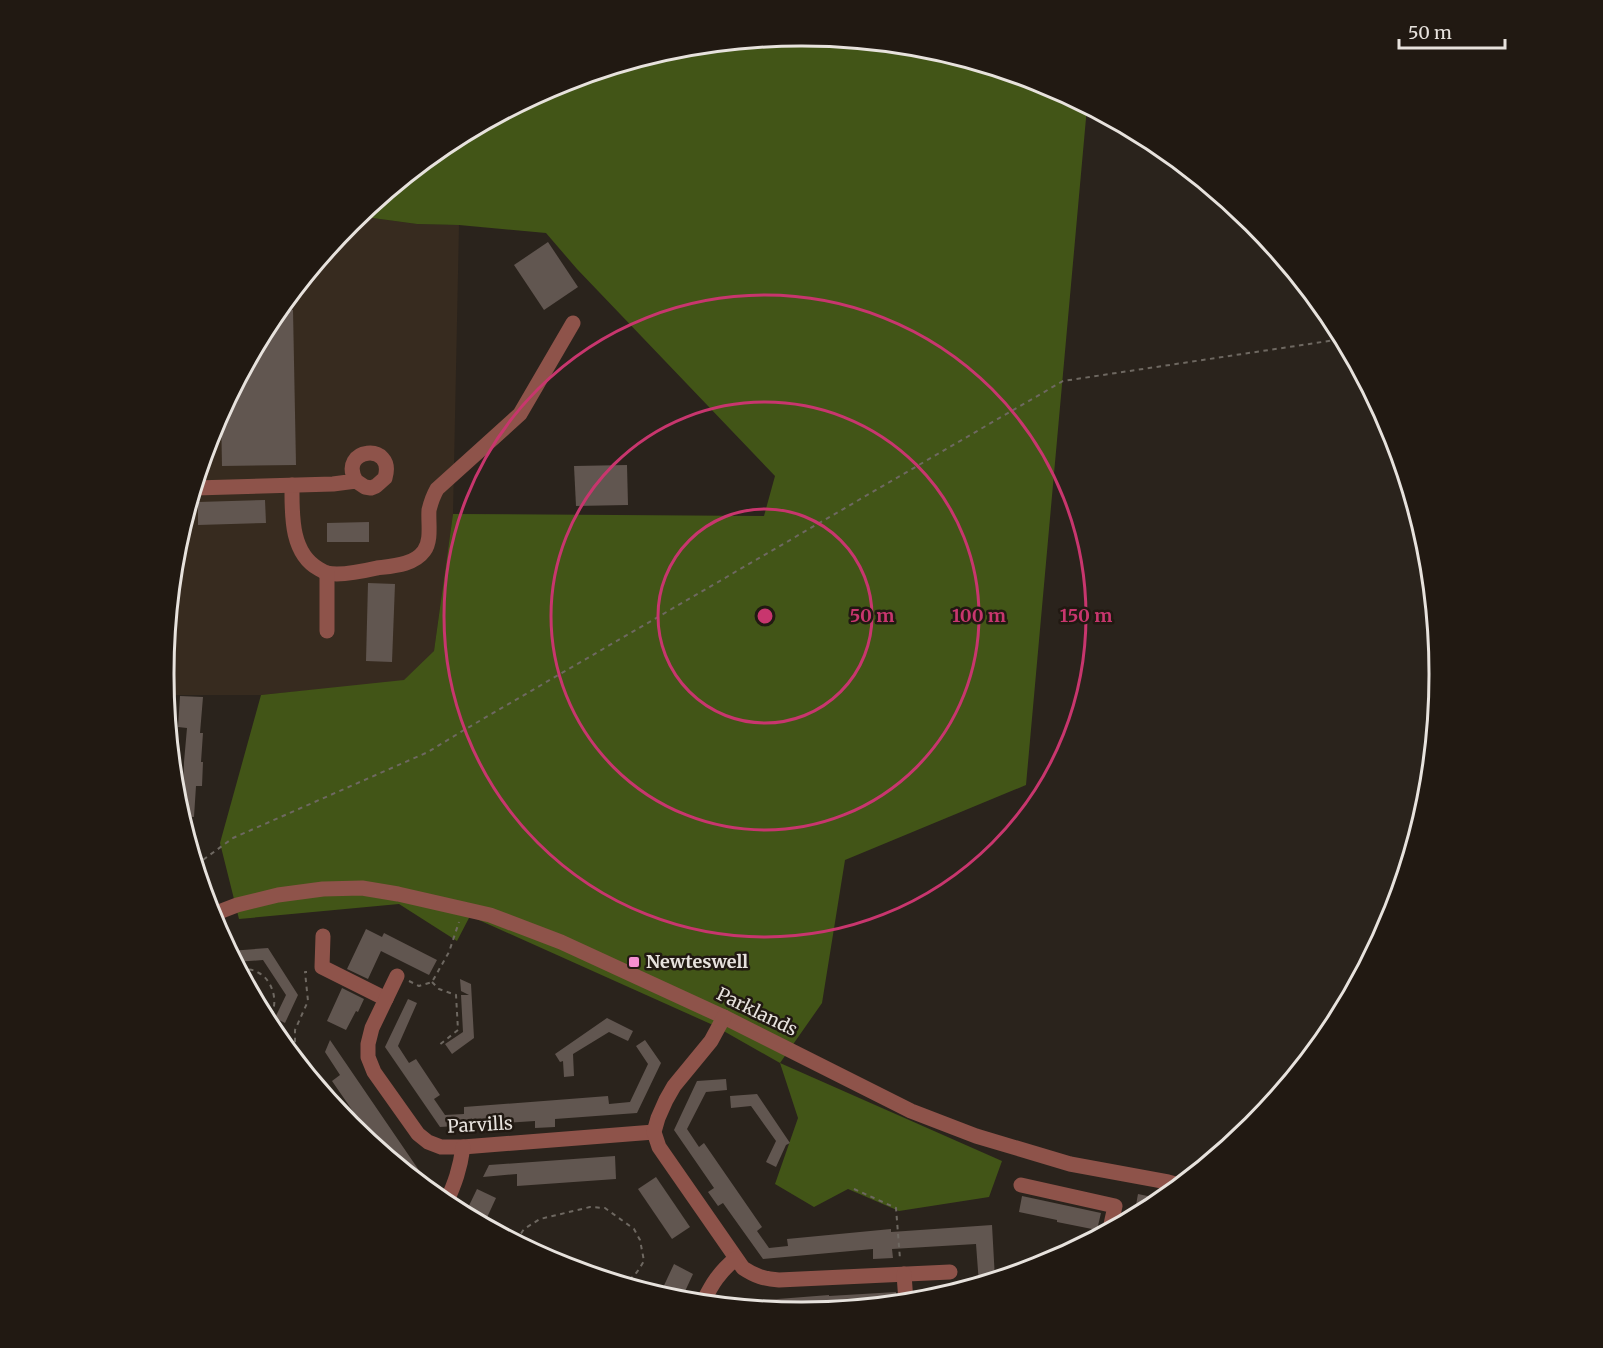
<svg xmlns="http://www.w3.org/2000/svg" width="1603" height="1348" viewBox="0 0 1603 1348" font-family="Merriweather,serif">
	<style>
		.built { fill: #372b1f }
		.green { fill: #425517 }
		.building { fill: #615650 }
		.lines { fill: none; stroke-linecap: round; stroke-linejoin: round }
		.path { stroke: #6e6861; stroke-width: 2; stroke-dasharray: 4.5 4.5; stroke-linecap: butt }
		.minor { stroke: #8e534a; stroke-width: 15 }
		.ring { fill: none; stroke: #c8366e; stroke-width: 3 }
		.poi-dot { fill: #f590d1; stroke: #211912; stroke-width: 2 }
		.labels { text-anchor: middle; stroke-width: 5; stroke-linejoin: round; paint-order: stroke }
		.poi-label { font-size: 18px; font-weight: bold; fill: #e7e2dd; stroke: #211912; text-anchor: start }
		.street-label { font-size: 18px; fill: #e7e2dd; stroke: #211912 }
		.rim { fill: none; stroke: #e7e2dd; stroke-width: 3 }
		.centre { fill: #c8366e; stroke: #211912; stroke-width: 3 }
		.ring-label { font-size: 18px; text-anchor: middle; font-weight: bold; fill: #c8366e; stroke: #211912; stroke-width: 5; stroke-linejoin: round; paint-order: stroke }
	</style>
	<rect width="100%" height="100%" fill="#2a231c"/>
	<!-- built -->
	<polygon class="built" points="358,216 417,224 459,225 453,514 434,651 408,681 261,695 166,695 164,674 176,549 212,430 271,319 351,223"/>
	<!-- green -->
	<polygon class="green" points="801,36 926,48 1046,85 1087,107 1026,785 845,860 822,1003 780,1063 1002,1161 989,1197 899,1211 848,1189 814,1207 775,1184 798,1118 780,1063 713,1025 470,916 457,941 399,904 239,919 220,843 261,695 404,680 434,651 453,514 764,516 775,476 577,269 546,233 459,225 417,224 358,216 447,143 558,84 677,48"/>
	<!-- building -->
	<g class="building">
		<polygon points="548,242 578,287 544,310 514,265"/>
		<polygon points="279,310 293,310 296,465 222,466 221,413 271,319"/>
		<polygon points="627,465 628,505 576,506 574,466"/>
		<polygon points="265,500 266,523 198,525 198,502"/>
		<polygon points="369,522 369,542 327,542 327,523"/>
		<polygon points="368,583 395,584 392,662 366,661"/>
		<polygon points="180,696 203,697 200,733 203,733 201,762 203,762 202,786 196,786 194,817 181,816 176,798 175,790 183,791 184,762 187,728 178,727"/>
		<polygon points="366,929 382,937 384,933 437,960 429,975 381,951 368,979 347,969"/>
		<polygon points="268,948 298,995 285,1023 275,1018 286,995 263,960 235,962 230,951"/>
		<polygon points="460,979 471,984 474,1038 452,1054 445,1044 463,1032 461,995 469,995 461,991"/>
		<polygon points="342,988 364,999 358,1012 356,1011 346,1030 327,1021"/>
		<polygon points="408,999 417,1003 398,1046 409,1063 416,1059 440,1095 434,1099 445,1115 464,1114 464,1107 608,1096 609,1104 630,1102 648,1064 636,1046 645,1040 661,1063 637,1113 555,1119 555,1127 535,1128 535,1121 440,1127 385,1047"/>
		<polygon points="607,1018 633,1031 628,1041 609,1032 573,1054 574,1076 564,1077 563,1061 560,1062 555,1054"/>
		<polygon points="330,1040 429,1185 426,1188 379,1149 332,1081 340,1075 325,1052"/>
		<polygon points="726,1079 727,1090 706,1092 687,1129 699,1147 704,1143 762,1227 757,1231 769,1248 788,1246 787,1239 891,1229 891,1232 992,1225 995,1279 979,1284 976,1244 892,1249 893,1258 873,1259 873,1249 763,1259 723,1203 718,1206 708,1192 714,1188 674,1130 697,1081"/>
		<polygon points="757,1094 790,1143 786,1145 776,1167 766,1162 776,1141 751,1106 731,1108 730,1096"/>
		<polygon points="615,1156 616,1179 517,1186 517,1174 483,1177 489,1165"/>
		<polygon points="656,1177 690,1227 672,1239 638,1189"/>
		<polygon points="477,1189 496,1198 484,1224 465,1214"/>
		<polygon points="1138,1194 1162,1199 1156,1205 1134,1216"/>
		<polygon points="1022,1196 1101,1213 1097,1230 1057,1222 1057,1220 1019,1212"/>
		<polygon points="674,1264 693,1274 681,1300 660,1294"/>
		<polygon points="896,1292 896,1303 801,1312 751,1307 751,1301 829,1295 829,1296"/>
	</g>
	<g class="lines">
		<!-- path -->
		<g class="path">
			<polyline points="196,865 233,838 428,752 464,730 1063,381 1342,339"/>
			<path d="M 240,970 C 247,969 253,969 259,973 C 272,980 278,1000 272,1013 L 260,1007"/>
			<polyline points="409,981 419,986 432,982 449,952 459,922"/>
			<polyline points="432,982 439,989 456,995 458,1030 438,1046"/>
			<polyline points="297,1060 295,1054 295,1030 308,1001 305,972 307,972"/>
			<polyline points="854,1189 896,1208 900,1259"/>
			<path d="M 516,1241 L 524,1229 L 540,1219 L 590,1207 L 605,1208 L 634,1229 L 640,1240 L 644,1261 C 638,1271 633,1280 621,1283"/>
		</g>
		<!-- minor -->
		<g class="minor">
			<path d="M 292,485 C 292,513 290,553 319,569 C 319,569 326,573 327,573 C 340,576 364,571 377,568 C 393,566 414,565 424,551 C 432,540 428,523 429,510 C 431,502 433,496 437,489 L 520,414 L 573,323"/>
			<path d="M 195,488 L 333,484 L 356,481 L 365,487 L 371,488 L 376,486 L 385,478 C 396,441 337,448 356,481"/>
			<polyline points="327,573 327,631"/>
			<polyline points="211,915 237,905 278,895 323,889 362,888 398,894 490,915 561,942 724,1017 911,1111 976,1136 1070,1164 1168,1182 1179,1185"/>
			<polyline points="323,936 322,967 386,999"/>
			<polyline points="397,976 372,1028 368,1044 368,1057 374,1072 418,1134 428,1142 441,1147 463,1147 654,1132"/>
			<path d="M 724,1017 L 711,1041 L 674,1086 L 666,1100 L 658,1118 L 654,1132 L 659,1147 L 743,1268 C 755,1276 764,1279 779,1280 L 950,1272"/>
			<polyline points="1021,1185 1115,1206 1110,1229"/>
			<path d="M 446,1203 C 455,1183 460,1169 463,1147"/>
			<polyline points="904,1274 906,1302"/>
			<path d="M 703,1302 C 713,1282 719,1273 735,1259"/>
		</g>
	</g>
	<!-- distance rings -->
	<g class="ring">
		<circle cx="765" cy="616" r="107"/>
		<circle cx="765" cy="616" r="214"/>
		<circle cx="765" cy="616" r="321"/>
	</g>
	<!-- markers -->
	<rect class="poi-dot" x="628" y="956" width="12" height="12" rx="3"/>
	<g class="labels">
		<!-- poi labels -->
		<g class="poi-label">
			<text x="646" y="968">Newteswell</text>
		</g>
		<!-- street labels -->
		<g class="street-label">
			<text transform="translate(757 1012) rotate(26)" y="6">Parklands</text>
			<text transform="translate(480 1125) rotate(-3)" y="6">Parvills</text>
		</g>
	</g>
	<!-- crop -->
	<path d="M0 0H1603V1348H0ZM801 46H802A627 627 0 0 1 1429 673V675A627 627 0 0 1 802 1302H801A627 627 0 0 1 174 675V673A627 627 0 0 1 801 46Z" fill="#211912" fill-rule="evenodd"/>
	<path class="rim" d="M801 46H802A627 627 0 0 1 1429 673V675A627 627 0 0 1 802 1302H801A627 627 0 0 1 174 675V673A627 627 0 0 1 801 46Z"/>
	<circle cx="765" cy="616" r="9" class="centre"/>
	<g class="ring-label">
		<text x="872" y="622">50 m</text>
		<text x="979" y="622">100 m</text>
		<text x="1086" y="622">150 m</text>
	</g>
	<!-- scale -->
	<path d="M1399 39v9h106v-9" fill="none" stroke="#e7e2dd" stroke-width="3"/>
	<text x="1408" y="39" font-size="18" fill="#e7e2dd" stroke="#211912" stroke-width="4.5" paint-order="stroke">50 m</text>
</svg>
